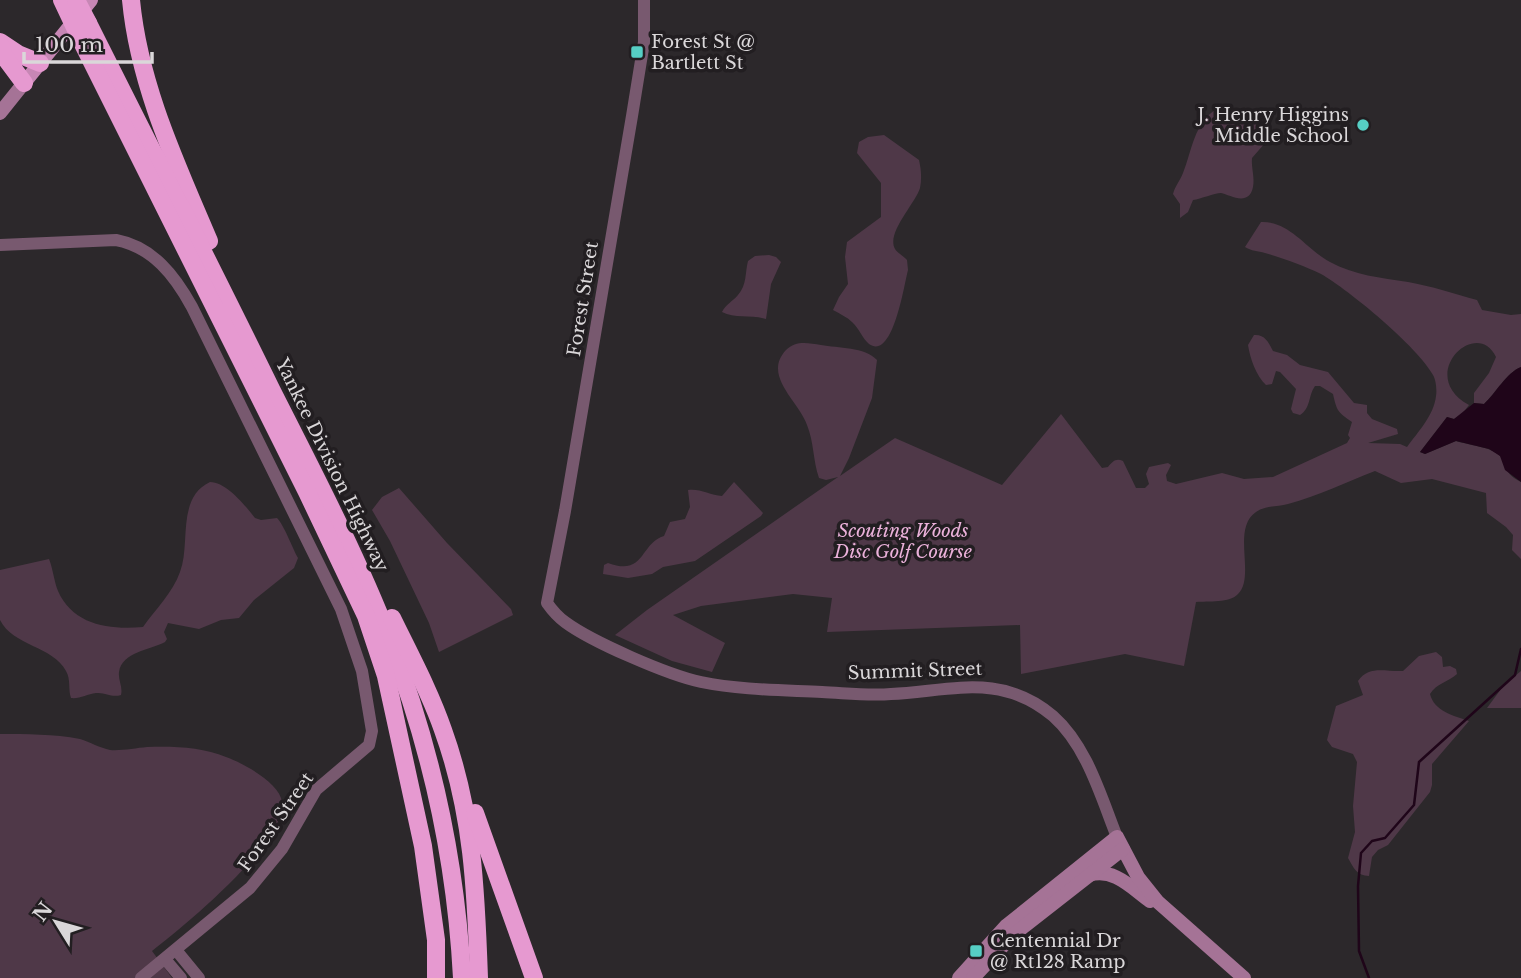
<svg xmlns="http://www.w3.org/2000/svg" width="1521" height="978" viewBox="0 0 1521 978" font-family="'Libre Baskerville',serif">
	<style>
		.green { fill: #4f3848 }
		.water { fill: #1f0519 }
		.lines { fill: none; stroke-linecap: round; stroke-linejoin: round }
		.stream { stroke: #1f0519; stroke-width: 2.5 }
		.tertiary { stroke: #78596f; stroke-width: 12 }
		.secondary { stroke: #a57396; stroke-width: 14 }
		.primary { stroke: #c787b5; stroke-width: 14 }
		.motorway { stroke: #e699d0; stroke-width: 18 }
		.motorway-bridge { stroke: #e699d0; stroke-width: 18 }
		.poi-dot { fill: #56cec4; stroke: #221e21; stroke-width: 2.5 }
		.labels { text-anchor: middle; stroke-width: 7; stroke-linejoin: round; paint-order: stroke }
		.poi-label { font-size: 18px; fill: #dad7d9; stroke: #221e21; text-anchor: start }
		.street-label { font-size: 18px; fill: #dad7d9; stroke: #221e21 }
		.park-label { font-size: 18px; font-style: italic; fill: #ebb1da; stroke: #221e21 }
	</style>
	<rect width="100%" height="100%" fill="#2c282b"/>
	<!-- green -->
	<g class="green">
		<path d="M 1217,109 C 1240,108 1260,119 1265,143 L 1252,158 C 1251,167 1255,178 1253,187 C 1249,207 1230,195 1221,193 C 1214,193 1201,199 1193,200 L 1188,212 L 1180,218 L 1180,204 L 1173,194 C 1175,186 1180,181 1183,173 C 1192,151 1194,122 1217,109 Z"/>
		<path d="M 884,135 L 919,160 C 921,169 922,178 920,188 C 915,204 886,233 895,249 C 897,253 904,256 907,260 L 908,270 C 904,285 893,361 869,344 C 862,338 859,328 852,322 C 847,317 840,314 833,310 L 839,297 L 848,284 L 845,257 L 847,242 L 881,217 L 881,183 L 857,153 L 859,142 L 868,137 Z"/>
		<path d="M 1261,222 C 1290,221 1306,249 1330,262 C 1354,275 1381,278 1408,282 C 1431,286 1455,294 1477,300 L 1482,310 L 1511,315 L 1521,314 L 1521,367 C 1506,373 1496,393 1484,404 L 1474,403 L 1474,393 L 1489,373 L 1496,357 C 1477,316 1415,375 1469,405 L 1462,414 L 1454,419 L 1447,417 L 1420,452 L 1425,454 L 1456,441 C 1468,445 1492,447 1500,456 C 1509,467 1503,473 1521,482 L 1521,559 L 1512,550 L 1513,535 L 1506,527 L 1487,513 L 1486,493 L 1432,479 L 1401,483 L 1375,471 C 1346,482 1318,496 1288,504 C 1277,507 1266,505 1256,512 C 1231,529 1256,576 1238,594 C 1230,603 1208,601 1196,602 L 1184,666 L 1125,654 L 1021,674 L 1020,625 L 827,632 L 832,598 L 793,594 L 701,606 L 673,615 L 725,643 L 712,672 L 672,661 L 615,635 L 647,610 L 838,477 L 826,480 L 819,478 C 813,461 814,442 807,425 C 799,401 762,376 786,350 C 796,340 808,343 821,345 C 838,348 865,347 877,360 L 872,398 L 849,458 L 840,476 L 895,438 L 1002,485 L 1061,414 L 1102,468 L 1108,467 C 1113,461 1116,458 1123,461 L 1136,488 L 1145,488 L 1149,484 L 1146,474 L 1149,467 L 1168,463 L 1171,465 L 1166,475 L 1167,481 L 1176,484 L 1222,473 L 1244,479 L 1273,477 L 1347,443 L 1350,438 L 1348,435 L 1352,422 C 1338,412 1337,412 1333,394 L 1320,386 L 1315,386 C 1308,396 1311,408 1300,415 L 1293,413 L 1291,409 L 1296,389 L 1280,372 L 1276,371 L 1272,384 L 1266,385 C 1256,376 1250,358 1248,345 L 1254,335 C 1265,334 1269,343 1273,351 L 1287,355 L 1300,365 L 1328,372 L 1354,403 L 1367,405 L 1367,413 L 1372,419 L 1397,429 L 1398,434 L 1368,443 L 1400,444 L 1407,447 C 1418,432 1434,415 1436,396 C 1437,390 1436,380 1433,375 C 1418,347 1349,290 1321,274 C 1305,266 1283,258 1265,253 C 1258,251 1251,251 1245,247 Z"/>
		<path d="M 769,255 L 776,257 L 781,262 L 771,284 L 766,319 C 751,314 735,319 722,312 C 726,304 732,302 738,295 C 747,285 745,272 748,261 L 755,256 Z"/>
		<path d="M 210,482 C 226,482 245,505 255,518 L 261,520 L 277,518 C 284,525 292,547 298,558 L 294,568 L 254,600 L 239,618 L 221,620 L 199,629 L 168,623 L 164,632 L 167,639 L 165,642 C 150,650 122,652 119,672 C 118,680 123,687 121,695 C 111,698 106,692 96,693 C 87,694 80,699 71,698 C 68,690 71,679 66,671 C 53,646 13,646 0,620 L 0,570 L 49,559 C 53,569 54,581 58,591 C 73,625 109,630 143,627 C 155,610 173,592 180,572 C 191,544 176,498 210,482 Z"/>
		<path d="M 734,482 L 763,513 L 761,516 L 695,561 L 663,567 L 652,574 L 628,578 L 603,574 L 604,565 L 608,563 C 645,577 640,543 664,536 L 670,522 L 685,519 L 690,507 L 688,490 C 699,488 710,495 722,496 Z"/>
		<polygon points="399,488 447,543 511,609 513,615 439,652 429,623 390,541 372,510 382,497"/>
		<path d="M 1436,652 L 1442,657 L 1443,667 L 1450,666 L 1456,669 L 1457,674 C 1448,682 1437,683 1430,694 C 1434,711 1454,716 1469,721 L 1432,764 L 1432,785 L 1430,792 L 1388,845 L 1378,850 L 1372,857 L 1369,876 C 1357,876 1353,867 1348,858 L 1355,832 L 1353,806 L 1357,762 L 1353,754 L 1332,747 L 1327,740 L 1336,706 L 1363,695 L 1358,681 C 1369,665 1385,672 1403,671 L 1419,656 Z"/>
		<polygon points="1521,671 1521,708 1487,708 1504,685"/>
		<path d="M 0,734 C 26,734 54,734 80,739 C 90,742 100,748 110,750 C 121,751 136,748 147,747 C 173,746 202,747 226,757 C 243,763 280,783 282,802 C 288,841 182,928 152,951 L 172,978 L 0,978 Z"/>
	</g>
	<!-- water -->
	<path class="water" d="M 1521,367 L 1521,482 L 1505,470 L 1500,456 L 1489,449 L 1456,441 L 1425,454 L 1420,452 L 1447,417 L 1454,419 L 1474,403 L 1484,404 C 1496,393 1506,373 1521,367 Z"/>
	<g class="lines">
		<!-- stream -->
		<polyline class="stream" points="1369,978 1359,951 1358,886 1361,853 1372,841 1385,838 1414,805 1419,762 1515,675 1521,649"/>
		<!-- tertiary -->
		<g class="tertiary">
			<path d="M 644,0 L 644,42 L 632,116 L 565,511 L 547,603 C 552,610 558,617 565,622 C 592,642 668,675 701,682 C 740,690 782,690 822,692 C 845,693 868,696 891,694 C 951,691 1001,672 1053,716 C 1087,746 1101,797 1117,837"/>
			<path d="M 0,245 L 116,240 C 153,247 175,276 192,307 L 341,609 L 362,671 L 372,731 L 369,745 L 316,790 L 282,849 L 250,888 L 141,978"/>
			<polyline points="176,950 199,978"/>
			<polyline points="165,959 181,978"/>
		</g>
		<!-- secondary -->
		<g class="secondary">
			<polyline points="0,113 24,83"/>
			<path d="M 1089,875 C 1113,867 1132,888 1150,901"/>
			<polyline points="959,978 1006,926 1117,837 1138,877 1158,902 1244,978"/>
			<polyline points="973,978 1013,935 1123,849"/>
		</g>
		<!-- primary -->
		<polyline class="primary" points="24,83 91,0"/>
		<!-- motorway -->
		<g class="motorway">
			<path d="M 131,0 C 139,85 176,163 209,241"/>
			<path d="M 88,23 C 149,145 212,268 272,391 C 313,472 356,554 389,639 C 431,747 456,862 462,978"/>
			<polyline points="78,34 307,492 366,616 386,676 423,846 436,940 436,978"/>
			<polyline points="0,42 18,54 40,63"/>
			<polyline points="0,44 4,56 24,83"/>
			<path d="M 392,618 C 410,655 430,692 443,730 C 473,813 476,891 479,978"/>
			<polyline points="475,813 534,978"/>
		</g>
		<!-- motorway-bridge -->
		<g class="motorway-bridge">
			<polyline points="62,0 78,34"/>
			<polyline points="76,0 88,23"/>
		</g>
	</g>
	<!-- markers -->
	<g class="poi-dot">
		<rect x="630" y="45" width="14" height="14" rx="3.5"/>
		<circle cx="1363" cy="125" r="7"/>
		<rect x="969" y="944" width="14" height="14" rx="3.5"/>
	</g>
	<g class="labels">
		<!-- poi labels -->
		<g class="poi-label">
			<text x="651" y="48">Forest St @<tspan x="651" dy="21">Bartlett St</tspan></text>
			<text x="1349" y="121" text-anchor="end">J. Henry Higgins<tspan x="1349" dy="21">Middle School</tspan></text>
			<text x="990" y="947">Centennial Dr<tspan x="990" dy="21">@ Rt128 Ramp</tspan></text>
		</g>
		<!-- street labels -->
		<g class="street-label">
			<text transform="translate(583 299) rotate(-81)" y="6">Forest Street</text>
			<text transform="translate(332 465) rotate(64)" y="6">Yankee Division Highway</text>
			<text transform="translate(915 671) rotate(-2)" y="6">Summit Street</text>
			<text transform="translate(276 822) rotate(-55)" y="6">Forest Street</text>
		</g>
		<!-- park labels -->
		<g class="park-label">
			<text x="903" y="537">Scouting Woods<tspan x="903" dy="21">Disc Golf Course</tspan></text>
		</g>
	</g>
	<!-- north arrow -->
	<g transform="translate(56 922) rotate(307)" stroke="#221e21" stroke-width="5" paint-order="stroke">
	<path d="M0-5L12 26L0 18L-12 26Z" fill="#dad7d9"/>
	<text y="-10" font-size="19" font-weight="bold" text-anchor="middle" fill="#dad7d9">N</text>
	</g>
	<!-- scale -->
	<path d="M24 52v10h128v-10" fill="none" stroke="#dad7d9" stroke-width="3.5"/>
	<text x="35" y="52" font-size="21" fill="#dad7d9" stroke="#221e21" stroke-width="5" paint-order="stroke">100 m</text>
</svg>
